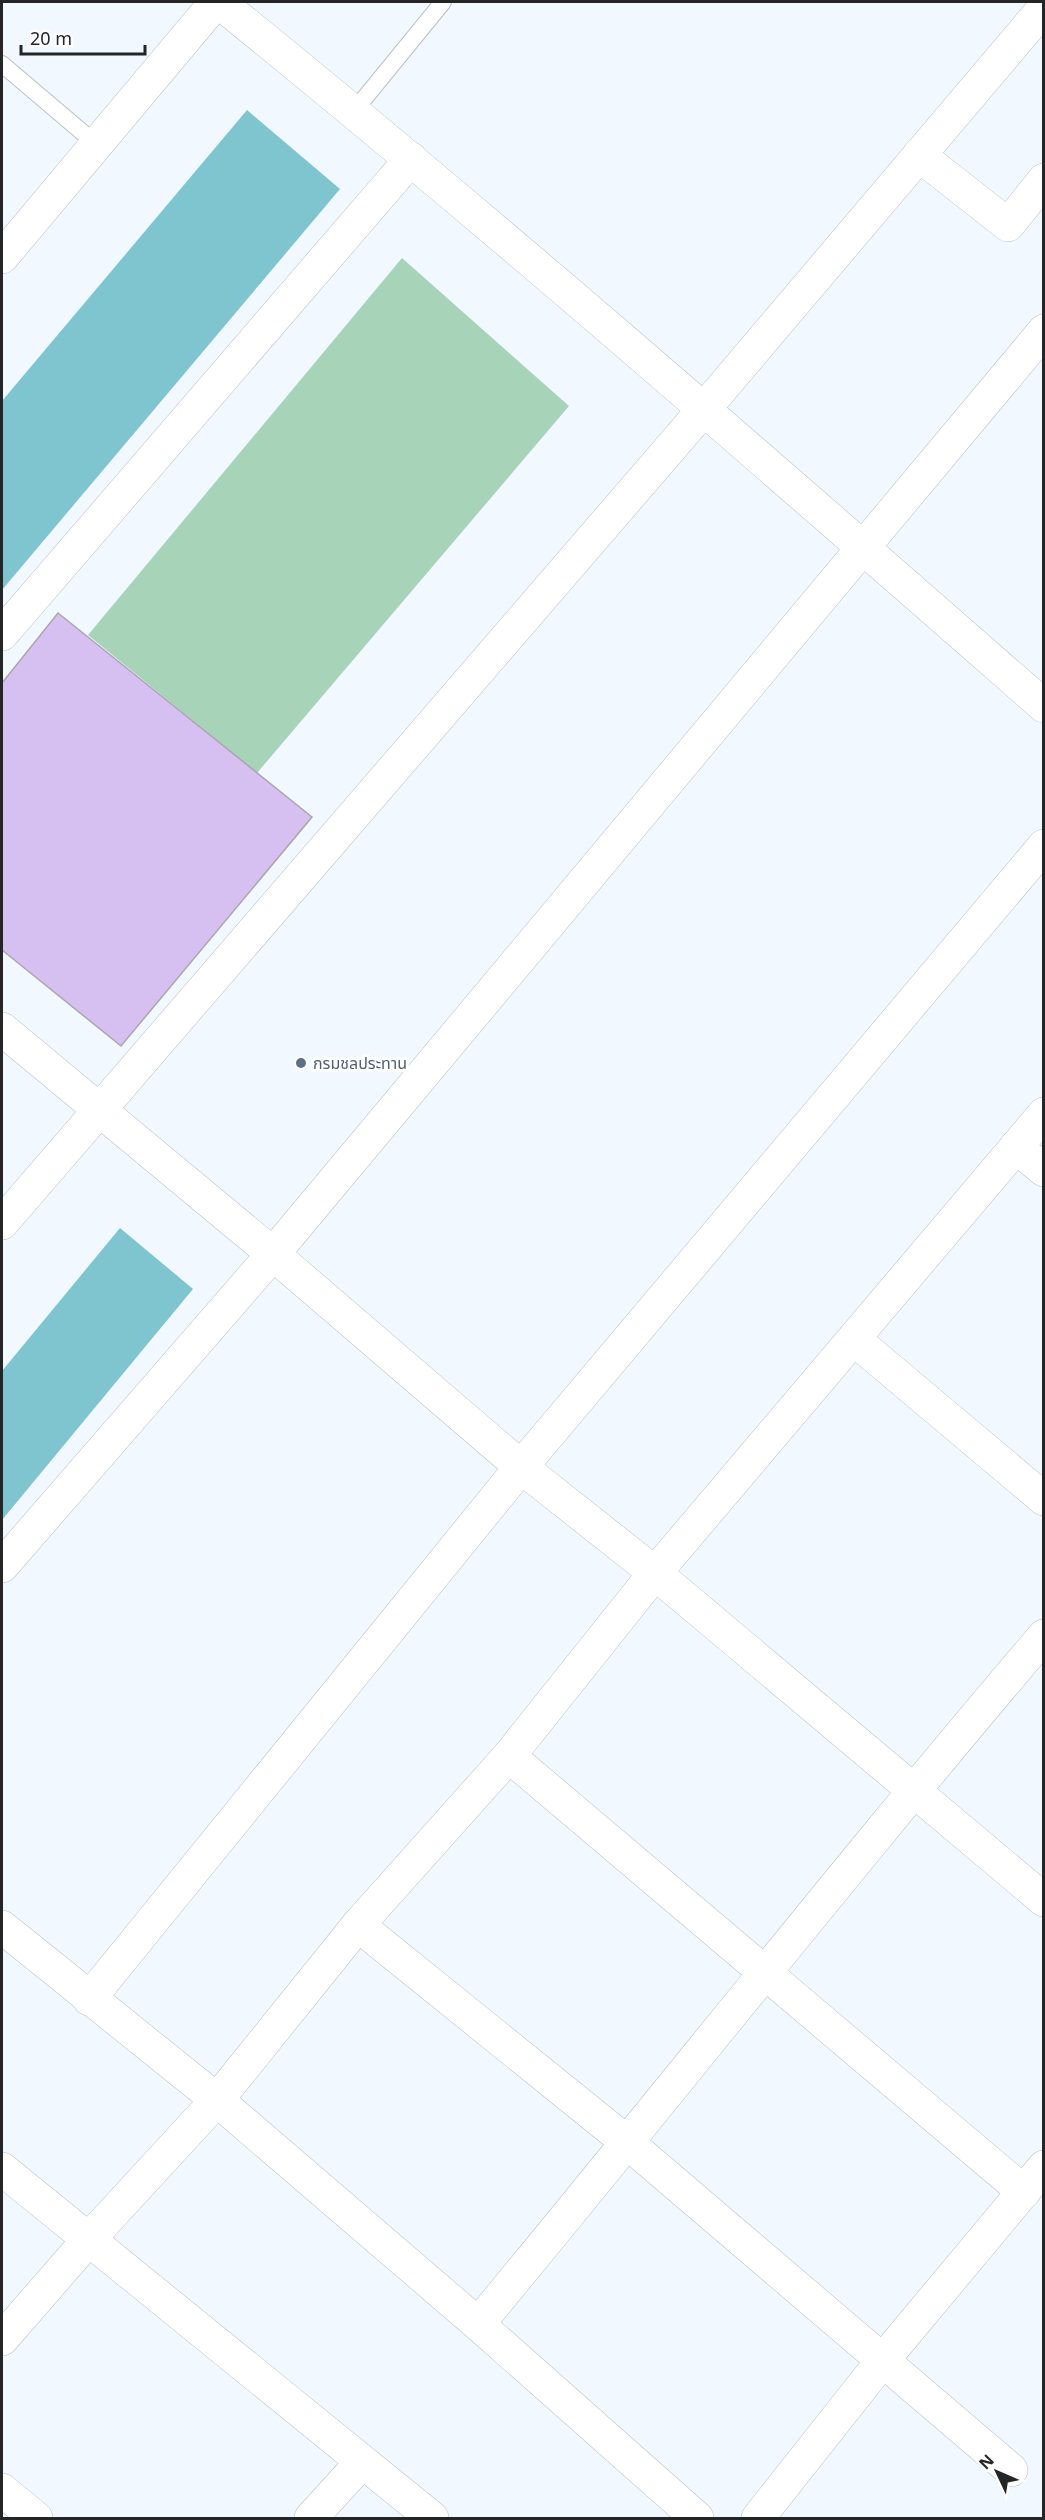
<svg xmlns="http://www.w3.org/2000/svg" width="1045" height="2520" viewBox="0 0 1045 2520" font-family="'Noto Sans','Noto Sans Thai',sans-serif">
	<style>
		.green { fill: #a7d3b8 }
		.water { fill: #7ec5d0 }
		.building { fill: #d6bff1; stroke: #aaa6ad; stroke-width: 1.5 }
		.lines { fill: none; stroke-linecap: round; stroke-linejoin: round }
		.lane-casing { stroke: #bac0c6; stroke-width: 18 }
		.street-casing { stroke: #bac0c6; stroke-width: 34 }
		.lane { stroke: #fff; stroke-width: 16 }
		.street { stroke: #fff; stroke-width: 33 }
		.service-dot { fill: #5c6f8a; stroke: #fff; stroke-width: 2 }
		.labels { text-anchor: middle; stroke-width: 6; stroke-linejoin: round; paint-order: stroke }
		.service-label { font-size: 16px; fill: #4e5e75; stroke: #fff; text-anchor: start }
	</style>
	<rect width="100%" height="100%" fill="#f2f8ff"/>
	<!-- green -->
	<polygon class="green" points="402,258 569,406 257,773 88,635"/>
	<!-- water -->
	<g class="water">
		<polygon points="247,110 340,189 2,590 2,401"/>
		<polygon points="120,1228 193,1289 2,1520 2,1371"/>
	</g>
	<!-- building -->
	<polygon class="building" points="58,613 312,817 121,1046 2,950 2,683"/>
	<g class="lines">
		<defs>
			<g id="lane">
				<polyline points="2,64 95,143"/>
				<polyline points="354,111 443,2"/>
			</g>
			<g id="street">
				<path d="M 219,2 C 500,229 772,468 1044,706"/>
				<polyline points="919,155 1008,225 1044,180"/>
				<polyline points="2,257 216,2"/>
				<polyline points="2,634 411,159"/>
				<polyline points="2,1029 273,1254 521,1467 655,1573 1044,1900"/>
				<polyline points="1016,1147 1044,1170"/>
				<polyline points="2,1223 705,408 1044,8"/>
				<polyline points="855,1340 1044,1499"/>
				<polyline points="2,1566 273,1254 1044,331"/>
				<polyline points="509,1756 1024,2192"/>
				<polyline points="358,1925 628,2143 1011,2470"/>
				<polyline points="2,1927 217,2100 478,2324 697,2518"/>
				<polyline points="89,1999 521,1467 1044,846"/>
				<polyline points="2,2169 432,2518"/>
				<path d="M 478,2324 C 668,2095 851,1862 1044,1636"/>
				<polyline points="2,2339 89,2239 217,2100 358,1925 509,1756 655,1573 1044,1114"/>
				<polyline points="2,2490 36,2518"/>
				<polyline points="311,2518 362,2462"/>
				<polyline points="758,2518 883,2360 1044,2167"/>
			</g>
		</defs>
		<!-- lane casing -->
		<use href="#lane" class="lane-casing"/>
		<!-- street casing -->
		<use href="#street" class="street-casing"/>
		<!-- lane -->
		<use href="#lane" class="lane"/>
		<!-- street -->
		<use href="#street" class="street"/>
	</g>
	<!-- markers -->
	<circle class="service-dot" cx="301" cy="1063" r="6"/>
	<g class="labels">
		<!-- service labels -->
		<g class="service-label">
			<text x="313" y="1069">กรมชลประทาน</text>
		</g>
	</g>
	<!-- border -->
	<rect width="1045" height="2520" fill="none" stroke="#232527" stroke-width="6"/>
	<!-- north arrow -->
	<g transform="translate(997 2472) rotate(314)" stroke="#ffffff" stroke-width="4.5" paint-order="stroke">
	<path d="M0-4.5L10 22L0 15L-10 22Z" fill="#232527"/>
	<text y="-9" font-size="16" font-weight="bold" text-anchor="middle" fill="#232527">N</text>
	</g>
	<!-- scale -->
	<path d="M21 45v9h124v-9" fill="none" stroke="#232527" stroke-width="3"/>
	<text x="30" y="45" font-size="18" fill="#232527" stroke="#ffffff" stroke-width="4.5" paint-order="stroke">20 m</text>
</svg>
